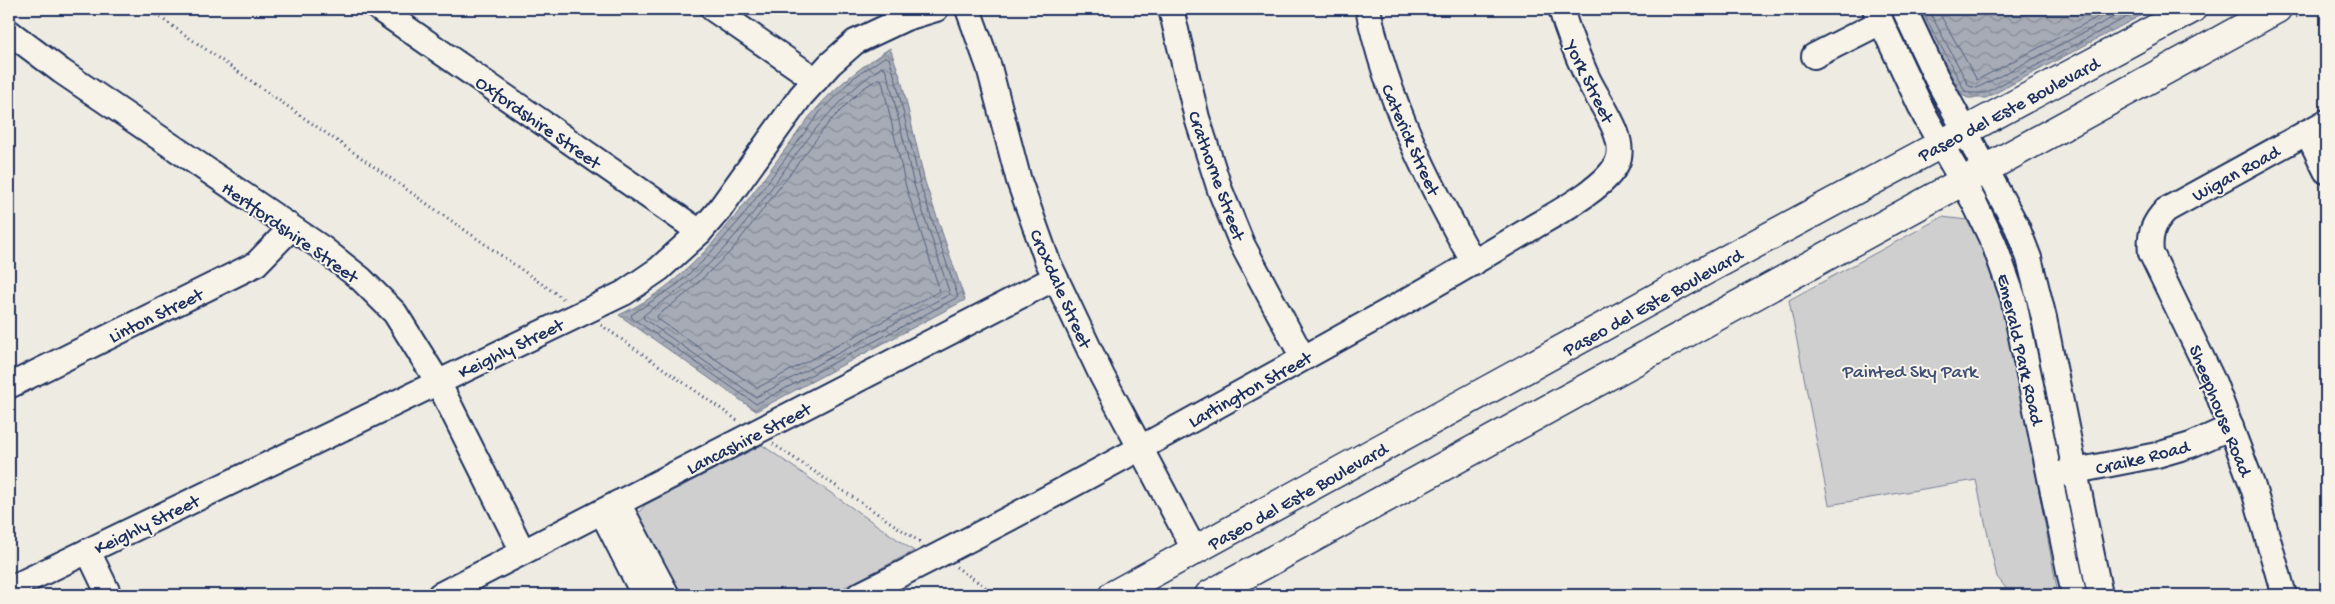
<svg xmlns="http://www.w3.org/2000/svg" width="2335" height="604" viewBox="0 0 2335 604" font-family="'Gochi Hand',sans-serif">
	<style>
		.green { fill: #cfcfcf; stroke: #757f96 }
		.water { fill: url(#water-waves); stroke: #6e7992 }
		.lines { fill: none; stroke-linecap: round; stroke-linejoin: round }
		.shore { stroke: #536181; stroke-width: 1 }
		.minor-casing { stroke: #1b2f5e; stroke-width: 28 }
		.major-casing { stroke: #1b2f5e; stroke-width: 31 }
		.path { stroke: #1b2f5e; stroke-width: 3; stroke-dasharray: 1 4; stroke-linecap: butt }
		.minor { stroke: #f7f3e8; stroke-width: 24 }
		.major { stroke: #f7f3e8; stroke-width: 28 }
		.labels { text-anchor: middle; stroke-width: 4; stroke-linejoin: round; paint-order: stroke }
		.street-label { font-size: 19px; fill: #1b2f5e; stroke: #f7f3e8 }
		.park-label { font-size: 19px; fill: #3f4f75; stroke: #f7f3e8 }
	</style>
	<defs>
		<pattern id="water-waves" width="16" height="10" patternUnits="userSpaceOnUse" patternTransform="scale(1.25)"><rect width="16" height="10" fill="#a6abb5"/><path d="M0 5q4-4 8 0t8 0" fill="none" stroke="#868c96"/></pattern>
	</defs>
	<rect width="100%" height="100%" fill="#eeebe2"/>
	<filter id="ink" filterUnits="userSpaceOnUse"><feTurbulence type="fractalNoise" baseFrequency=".02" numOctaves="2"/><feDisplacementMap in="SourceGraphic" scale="10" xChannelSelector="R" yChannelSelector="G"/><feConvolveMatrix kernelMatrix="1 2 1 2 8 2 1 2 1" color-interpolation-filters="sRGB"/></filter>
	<g filter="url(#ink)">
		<!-- green -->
		<g class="green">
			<polygon points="1942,217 1967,220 1995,273 2004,302 2058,594 2018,595 2010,593 1997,577 1976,480 1829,505 1789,300"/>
			<polygon points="762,445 914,551 830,595 671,595 635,517 645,505"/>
		</g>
		<!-- water -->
		<g class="water">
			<polygon points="1915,9 2153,9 1986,98 1968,98 1962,95"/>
			<path d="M 890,48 L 901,79 L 925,182 L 965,300 L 756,411 L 619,315 C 694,281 739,211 787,147 C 797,134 806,120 817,108 C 839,83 863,66 890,48 Z"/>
		</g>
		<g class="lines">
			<!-- shore -->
			<g class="shore">
				<polyline points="1921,9 1965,91 1970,93 1985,93 2142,9"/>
				<polyline points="1928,9 1969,86 1977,88 2129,9"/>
				<polyline points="1937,9 1977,80 2113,9"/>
				<polygon points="885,57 889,58 896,81 920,184 958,297 756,404 632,318 631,315 678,284 702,262 739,221 820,112 852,79"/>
				<path d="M 882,67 L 885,68 L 890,83 L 914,185 L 950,294 L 756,397 L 644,319 L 643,316 C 654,306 668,299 680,289 C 697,276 713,261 727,245 C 780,185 814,112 882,67 Z"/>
				<polygon points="878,79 881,79 883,85 906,187 940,291 757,388 658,319 657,316 687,293 732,250 830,121 861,90"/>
			</g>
			<defs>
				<g id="minor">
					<polyline points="379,9 700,232"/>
					<polyline points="713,9 816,80"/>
					<polyline points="968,9 989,67 1019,181 1047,260 1102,376 1195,551"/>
					<polyline points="1171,9 1197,118 1220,190 1242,244 1303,358"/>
					<path d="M 1368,9 C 1387,100 1428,182 1474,263"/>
					<polyline points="1875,9 1925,116 1974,202 1994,244 2013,297 2074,595"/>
					<polyline points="1904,9 1936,77 2017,227 2029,258 2044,318 2100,595"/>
					<polyline points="9,32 61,71 322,248 361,279 395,313 438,382 523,552"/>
					<polyline points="1814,56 1881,22"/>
					<polyline points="2307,132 2326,171"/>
					<polyline points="9,386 256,264 291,228"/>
					<polyline points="2060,474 2157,455 2191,445 2231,427"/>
					<polyline points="618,503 667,595"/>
					<polyline points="602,512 644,595"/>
					<polyline points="88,551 109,595"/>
					<polyline points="9,589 624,293 659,269 700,232 719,210 801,96 830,64 855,42 906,18 936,9"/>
					<polyline points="440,595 1055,278"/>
					<path d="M 859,595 C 1040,506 1217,406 1394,308 C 1440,282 1485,256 1530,229 C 1553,215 1606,188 1617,163 C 1629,138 1597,100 1587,77 C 1577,55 1568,33 1561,9"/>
					<path d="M 2284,595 L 2253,487 L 2214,383 L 2151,253 C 2149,235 2153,223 2166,210 L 2326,122"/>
				</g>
				<g id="major">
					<polyline points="1113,595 1701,273 2192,9"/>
					<polyline points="1209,595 2277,9"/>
				</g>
			</defs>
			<!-- minor casing -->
			<use href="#minor" class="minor-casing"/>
			<!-- major casing -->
			<use href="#major" class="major-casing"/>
			<!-- path -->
			<g class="path">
				<polyline points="148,9 565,300"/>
				<polyline points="2296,17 2310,9"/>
				<polyline points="601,325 737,420"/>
				<polyline points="773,444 920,542"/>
				<polyline points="956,567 997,595"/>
			</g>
			<!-- minor -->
			<use href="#minor" class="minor"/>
			<!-- major -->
			<use href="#major" class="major"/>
		</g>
	</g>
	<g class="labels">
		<!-- street labels -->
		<g class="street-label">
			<text transform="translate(1591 81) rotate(64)" y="7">York Street</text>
			<text transform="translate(2008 108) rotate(-28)" y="7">Paseo del Este Boulevard</text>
			<text transform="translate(539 121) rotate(35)" y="7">Oxfordshire Street</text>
			<text transform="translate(1412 139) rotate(66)" y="7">Caterick Street</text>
			<text transform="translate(2235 172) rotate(-29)" y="7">Wigan Road</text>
			<text transform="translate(1218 175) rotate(70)" y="7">Crathorne Street</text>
			<text transform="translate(291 231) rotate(35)" y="7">Hertfordshire Street</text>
			<text transform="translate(1062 288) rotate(66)" y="7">Croxdale Street</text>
			<text transform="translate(1652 301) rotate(-29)" y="7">Paseo del Este Boulevard</text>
			<text transform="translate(155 314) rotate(-26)" y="7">Linton Street</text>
			<text transform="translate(510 347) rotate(-26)" y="7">Keighly Street</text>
			<text transform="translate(2022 349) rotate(77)" y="7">Emerald Park Road</text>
			<text transform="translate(1249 388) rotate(-29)" y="7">Lartington Street</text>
			<text transform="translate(2222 410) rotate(68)" y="7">Sheephouse Road</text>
			<text transform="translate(748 437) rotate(-27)" y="7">Lancashire Street</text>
			<text transform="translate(2142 456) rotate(-14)" y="7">Craike Road</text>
			<text transform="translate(1297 495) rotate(-29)" y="7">Paseo del Este Boulevard</text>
			<text transform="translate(146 523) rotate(-26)" y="7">Keighly Street</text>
		</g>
		<!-- park labels -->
		<g class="park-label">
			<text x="1910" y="377">Painted Sky Park</text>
		</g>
	</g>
	<!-- margin -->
	<rect width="2335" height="604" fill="none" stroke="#f7f3e8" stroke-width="30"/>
	<rect x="15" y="15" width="2305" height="574" fill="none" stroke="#1b2f5e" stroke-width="2" filter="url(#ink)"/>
</svg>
